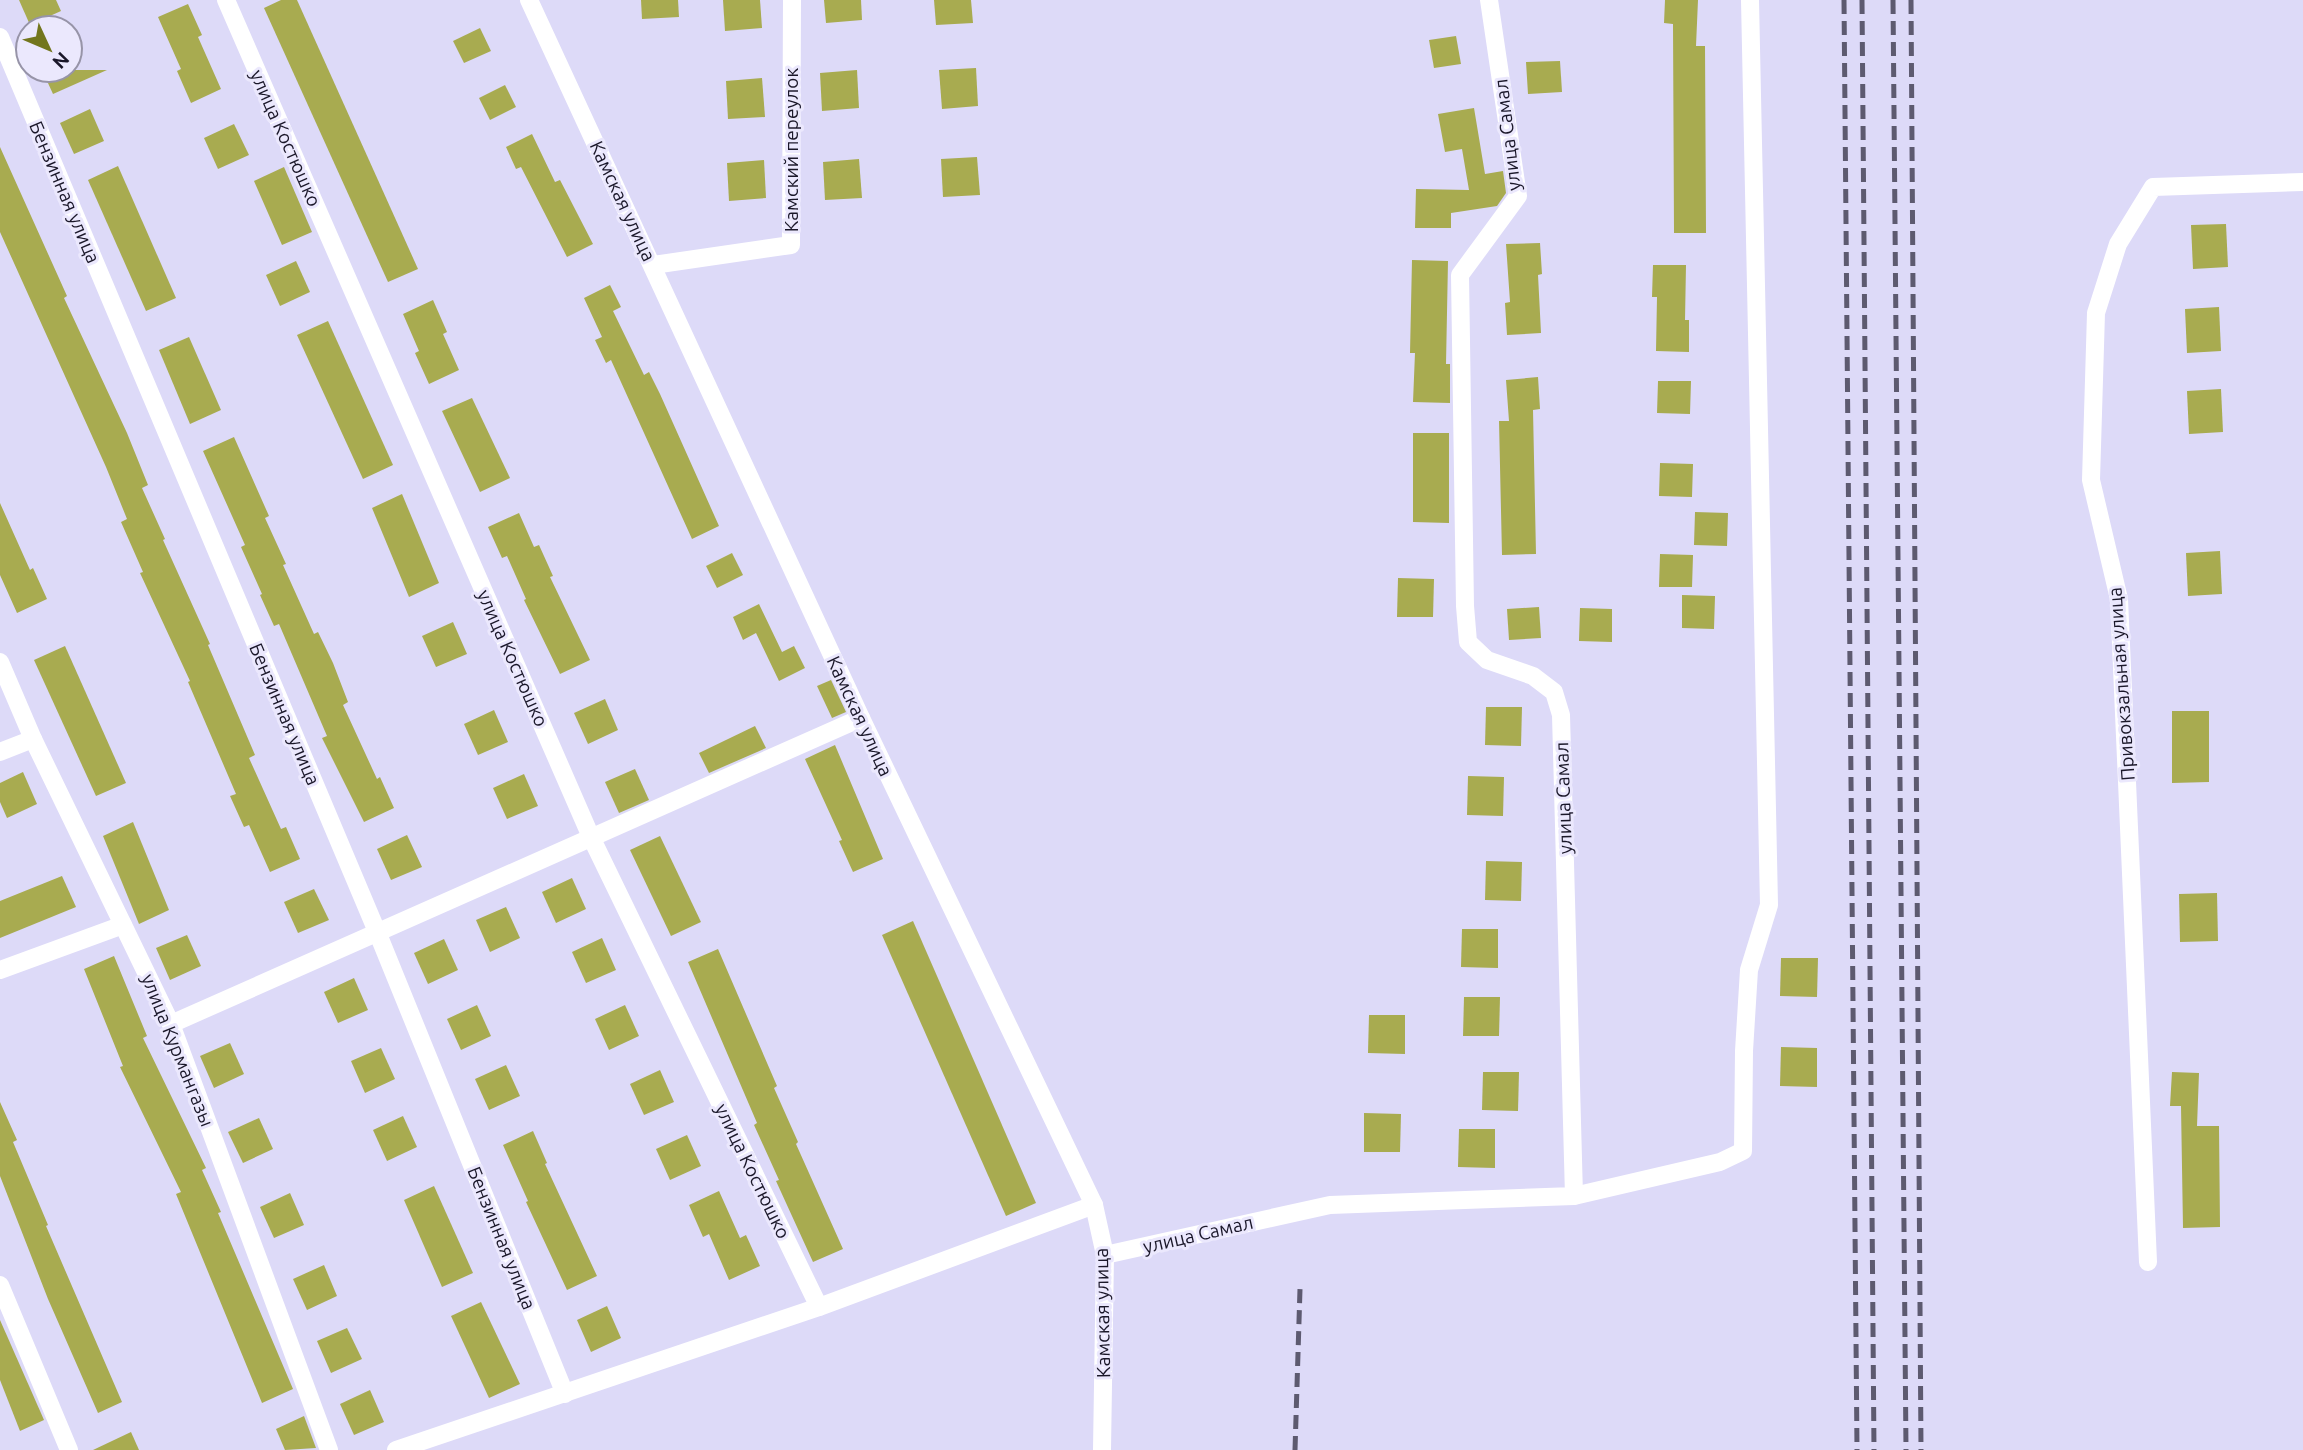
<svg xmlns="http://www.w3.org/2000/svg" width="2303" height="1450" viewBox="0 0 2303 1450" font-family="Ubuntu,sans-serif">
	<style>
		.building { fill: #a8ab50 }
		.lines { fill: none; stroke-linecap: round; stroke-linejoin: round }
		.minor { stroke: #fff; stroke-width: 18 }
		.rail { stroke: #5d5a70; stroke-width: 5; stroke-dasharray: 14 7; stroke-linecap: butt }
		.labels { text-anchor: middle; stroke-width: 6; stroke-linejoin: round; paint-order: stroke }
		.street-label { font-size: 19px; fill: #1a1729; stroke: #ebe8fd }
	</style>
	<rect width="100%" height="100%" fill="#dddaf8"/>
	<!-- building -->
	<g class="building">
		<polygon points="19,0 56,0 61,11 30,25"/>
		<polygon points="281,0 297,0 418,269 388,282 264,8"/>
		<polygon points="641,0 678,0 679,17 642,19"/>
		<polygon points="723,0 760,0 762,28 725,31"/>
		<polygon points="824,0 861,0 862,20 826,23"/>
		<polygon points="934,0 971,0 973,23 936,25"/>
		<polygon points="1665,0 1698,0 1696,46 1705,46 1706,233 1674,233 1673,24 1664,23"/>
		<polygon points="188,4 202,35 198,37 221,89 191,103 177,71 181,69 158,17"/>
		<polygon points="480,28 491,51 464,63 453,41"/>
		<polygon points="1456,36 1461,64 1434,68 1429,40"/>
		<polygon points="1560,61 1562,92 1528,94 1526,62"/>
		<polygon points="976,68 978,106 942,109 939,70"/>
		<polygon points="42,70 107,70 53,94"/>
		<polygon points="857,70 859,108 822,111 820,73"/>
		<polygon points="762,78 765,117 728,119 726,81"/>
		<polygon points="505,85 516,107 490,120 479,98"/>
		<polygon points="1474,108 1485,174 1503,171 1506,193 1497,206 1451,213 1451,228 1415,228 1416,189 1469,190 1462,149 1445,152 1438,114"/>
		<polygon points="90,109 104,141 74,154 60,123"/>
		<polygon points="234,124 249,155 218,169 204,138"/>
		<polygon points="532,134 555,182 560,180 593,244 567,257 521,167 516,169 506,147"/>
		<polygon points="0,147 67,296 64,298 127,433 148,485 142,488 165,539 163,540 210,644 208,645 255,755 249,758 281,829 286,827 300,859 270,872 249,825 244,827 230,796 236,794 188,682 190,681 140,573 143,572 121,522 127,519 106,467 0,232"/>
		<polygon points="977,157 980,195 943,197 941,159"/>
		<polygon points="859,159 862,198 825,200 823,162"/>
		<polygon points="764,160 766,198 729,201 727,163"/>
		<polygon points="118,166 176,298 146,311 88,180"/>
		<polygon points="284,167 312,232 282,245 254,181"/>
		<polygon points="2226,224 2228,267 2193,269 2191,225"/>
		<polygon points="1540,243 1542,274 1538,275 1541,333 1507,335 1505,303 1510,302 1506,244"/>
		<polygon points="1412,260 1448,261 1446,364 1450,364 1450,403 1413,402 1415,353 1410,353"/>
		<polygon points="296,261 310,292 280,306 266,275"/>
		<polygon points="1653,265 1686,265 1685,320 1689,320 1689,352 1656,351 1657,297 1652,297"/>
		<polygon points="610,285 621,307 613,311 644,375 649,372 660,394 719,526 692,539 611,360 606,363 595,340 602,337 584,298"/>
		<polygon points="433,300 447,332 443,334 459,370 429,384 415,353 419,351 403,314"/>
		<polygon points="2219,307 2221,351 2187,353 2185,309"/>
		<polygon points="328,321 393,465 363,479 297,335"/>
		<polygon points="189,337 221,410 190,424 159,350"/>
		<polygon points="1538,377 1540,409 1533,410 1536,554 1502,555 1499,421 1509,421 1506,380"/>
		<polygon points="1658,381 1691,381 1690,414 1657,413"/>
		<polygon points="2221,389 2223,432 2189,434 2187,391"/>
		<polygon points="472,398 510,478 480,492 442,411"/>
		<polygon points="1413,433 1449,433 1449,523 1413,522"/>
		<polygon points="234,437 269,516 265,518 286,564 283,565 314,634 318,632 333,663 348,702 343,705 377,779 380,777 394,808 364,822 322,738 327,736 279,624 274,626 260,595 262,594 241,547 245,545 203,451"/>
		<polygon points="1660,463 1693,464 1692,497 1659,496"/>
		<polygon points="402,494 439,583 409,597 372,508"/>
		<polygon points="0,503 30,570 33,568 47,599 17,613 0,575"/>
		<polygon points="1695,512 1728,513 1727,546 1694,545"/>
		<polygon points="519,513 534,547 539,545 553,576 550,577 590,660 560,674 524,600 526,599 507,556 502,558 488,527"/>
		<polygon points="2220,551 2222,594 2188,596 2186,553"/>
		<polygon points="732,553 743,575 717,588 706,566"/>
		<polygon points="1660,554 1693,555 1692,587 1659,587"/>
		<polygon points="1398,578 1434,579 1433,617 1397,617"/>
		<polygon points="1682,595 1715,596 1714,629 1682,628"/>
		<polygon points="759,604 782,652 794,646 805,668 779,681 756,633 743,640 733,617"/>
		<polygon points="1539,607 1541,638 1509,640 1507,609"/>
		<polygon points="1580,608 1612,609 1612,642 1579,641"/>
		<polygon points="453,622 467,654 436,667 422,636"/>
		<polygon points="65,646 126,783 96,796 34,660"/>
		<polygon points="831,680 846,712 832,718 817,686"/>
		<polygon points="605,699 618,730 588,744 574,713"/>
		<polygon points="1486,707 1522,707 1521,746 1485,745"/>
		<polygon points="494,710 508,742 478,755 464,724"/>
		<polygon points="2172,711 2209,711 2209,782 2172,783"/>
		<polygon points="755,726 766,748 709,773 699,753"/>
		<polygon points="835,745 883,859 853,872 839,841 842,840 805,759"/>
		<polygon points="635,769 649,800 619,813 605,782"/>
		<polygon points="23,772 37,804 7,818 0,802 0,783"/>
		<polygon points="524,774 538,806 507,819 493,788"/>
		<polygon points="1468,776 1504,777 1503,816 1467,815"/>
		<polygon points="133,822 169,910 139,924 103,836"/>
		<polygon points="407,835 422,867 391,880 377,849"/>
		<polygon points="660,836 701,922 671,936 630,850"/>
		<polygon points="1486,861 1522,862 1521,901 1485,900"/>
		<polygon points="62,876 76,907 0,938 0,901"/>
		<polygon points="572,878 586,909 556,923 542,892"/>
		<polygon points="314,889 329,920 298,933 284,902"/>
		<polygon points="2217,893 2218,941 2180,942 2179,894"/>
		<polygon points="506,907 520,938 490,952 476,920"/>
		<polygon points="913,921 1036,1203 1006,1216 882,935"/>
		<polygon points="1462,929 1498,929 1498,968 1461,967"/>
		<polygon points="187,935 201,966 170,980 156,948"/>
		<polygon points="602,938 616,970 586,983 572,952"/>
		<polygon points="444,939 458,970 428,984 414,953"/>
		<polygon points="718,949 777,1086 774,1088 798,1142 796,1144 843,1249 813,1262 776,1181 779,1180 754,1125 757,1123 688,962"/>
		<polygon points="114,956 147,1036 143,1038 206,1168 202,1170 221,1212 218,1213 293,1389 262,1403 176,1194 181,1192 120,1067 123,1066 84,969"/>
		<polygon points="1781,958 1818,958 1817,997 1780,996"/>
		<polygon points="354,978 368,1010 338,1023 324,992"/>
		<polygon points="1464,997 1500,997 1499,1036 1463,1036"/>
		<polygon points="477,1005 491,1036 461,1050 447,1019"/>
		<polygon points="625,1005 639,1036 609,1050 595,1019"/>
		<polygon points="1369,1015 1405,1015 1405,1054 1368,1053"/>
		<polygon points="230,1043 244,1074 214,1088 200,1056"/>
		<polygon points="1781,1047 1817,1048 1817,1087 1780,1086"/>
		<polygon points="381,1048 395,1079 365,1093 351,1061"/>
		<polygon points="506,1065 520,1096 489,1110 475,1079"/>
		<polygon points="660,1070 674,1102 644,1115 630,1084"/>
		<polygon points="1483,1072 1519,1072 1518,1111 1482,1110"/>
		<polygon points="2172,1072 2199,1073 2197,1126 2219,1126 2220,1227 2183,1228 2181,1106 2170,1106"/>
		<polygon points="0,1102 17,1140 13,1142 48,1225 46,1226 122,1402 98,1413 48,1299 0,1176"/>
		<polygon points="1364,1113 1401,1114 1400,1152 1364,1152"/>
		<polygon points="403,1116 417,1147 387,1161 373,1130"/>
		<polygon points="259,1118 273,1149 243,1163 228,1132"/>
		<polygon points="1459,1129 1495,1129 1495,1168 1458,1167"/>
		<polygon points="533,1131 547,1163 545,1164 597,1276 567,1290 526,1202 528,1201 503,1145"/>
		<polygon points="687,1135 701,1166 670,1180 656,1149"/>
		<polygon points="434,1186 473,1273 442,1287 404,1200"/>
		<polygon points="719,1191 740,1238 746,1235 760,1266 729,1280 709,1234 703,1237 689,1205"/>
		<polygon points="290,1193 304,1225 274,1238 260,1207"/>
		<polygon points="324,1265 337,1296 307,1310 293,1279"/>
		<polygon points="481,1302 520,1384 489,1398 451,1316"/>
		<polygon points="607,1306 621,1338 591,1352 577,1320"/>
		<polygon points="0,1320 44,1420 20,1431 0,1380"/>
		<polygon points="347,1328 362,1359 331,1373 317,1341"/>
		<polygon points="370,1390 384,1422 354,1435 340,1404"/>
		<polygon points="304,1416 316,1448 285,1450 276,1429"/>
		<polygon points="131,1432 139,1450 93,1450"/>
	</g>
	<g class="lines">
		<!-- minor -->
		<g class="minor">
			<polyline points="226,0 591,837 819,1307"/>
			<polyline points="529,0 861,718 1094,1205 1105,1255 1102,1450"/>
			<polyline points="0,37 378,934 565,1394"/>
			<polyline points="653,265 791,245 792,0"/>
			<polyline points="0,662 33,739 171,1024 329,1450"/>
			<polyline points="0,752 33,739"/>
			<polyline points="0,970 123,925"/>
			<polyline points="171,1024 861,718"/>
			<polyline points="1574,1196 1720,1162 1743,1151 1744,1051 1749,970 1769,905 1750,0"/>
			<polyline points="1105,1255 1330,1205 1574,1196 1561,715 1554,692 1533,676 1487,660 1468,642 1465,606 1460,275 1518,196 1489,0"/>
			<polyline points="2148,1262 2119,599 2091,480 2096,313 2118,244 2153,187 2303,182"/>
			<polyline points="0,1285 69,1450"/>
			<polyline points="396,1450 819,1307 1094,1205"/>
		</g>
		<!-- rail -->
		<g class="rail">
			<polyline points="1844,0 1857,1450"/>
			<polyline points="1862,0 1874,1450"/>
			<polyline points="1893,0 1906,1450"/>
			<polyline points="1911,0 1921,1450"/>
			<polyline points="1295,1450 1300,1289"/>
		</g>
	</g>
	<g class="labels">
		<!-- street labels -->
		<g class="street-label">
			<text transform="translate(1507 135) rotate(-97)" y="7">улица Самал</text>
			<text transform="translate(286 138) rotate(66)" y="7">улица Костюшко</text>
			<text transform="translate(791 150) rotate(-90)" y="7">Камский переулок</text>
			<text transform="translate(65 192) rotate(67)" y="7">Бензинная улица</text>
			<text transform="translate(623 201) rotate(65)" y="7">Камская улица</text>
			<text transform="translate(513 658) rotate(66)" y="7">улица Костюшко</text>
			<text transform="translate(2121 684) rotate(-94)" y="7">Привокзальная улица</text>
			<text transform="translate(285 714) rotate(67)" y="7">Бензинная улица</text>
			<text transform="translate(860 716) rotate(65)" y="7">Камская улица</text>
			<text transform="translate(1563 798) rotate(-92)" y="7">улица Самал</text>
			<text transform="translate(178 1050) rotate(68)" y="7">улица Курмангазы</text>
			<text transform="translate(753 1171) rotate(64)" y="7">улица Костюшко</text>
			<text transform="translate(1198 1234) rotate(-13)" y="7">улица Самал</text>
			<text transform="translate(502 1238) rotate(68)" y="7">Бензинная улица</text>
			<text transform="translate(1102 1313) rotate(-91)" y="7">Камская улица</text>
		</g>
	</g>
	<!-- north arrow -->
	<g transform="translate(49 49) rotate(134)"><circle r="33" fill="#ebe8fd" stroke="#9794a8" stroke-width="2"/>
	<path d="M0-5L12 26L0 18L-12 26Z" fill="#73761d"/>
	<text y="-10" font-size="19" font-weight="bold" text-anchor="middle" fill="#1a1729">N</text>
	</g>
</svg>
